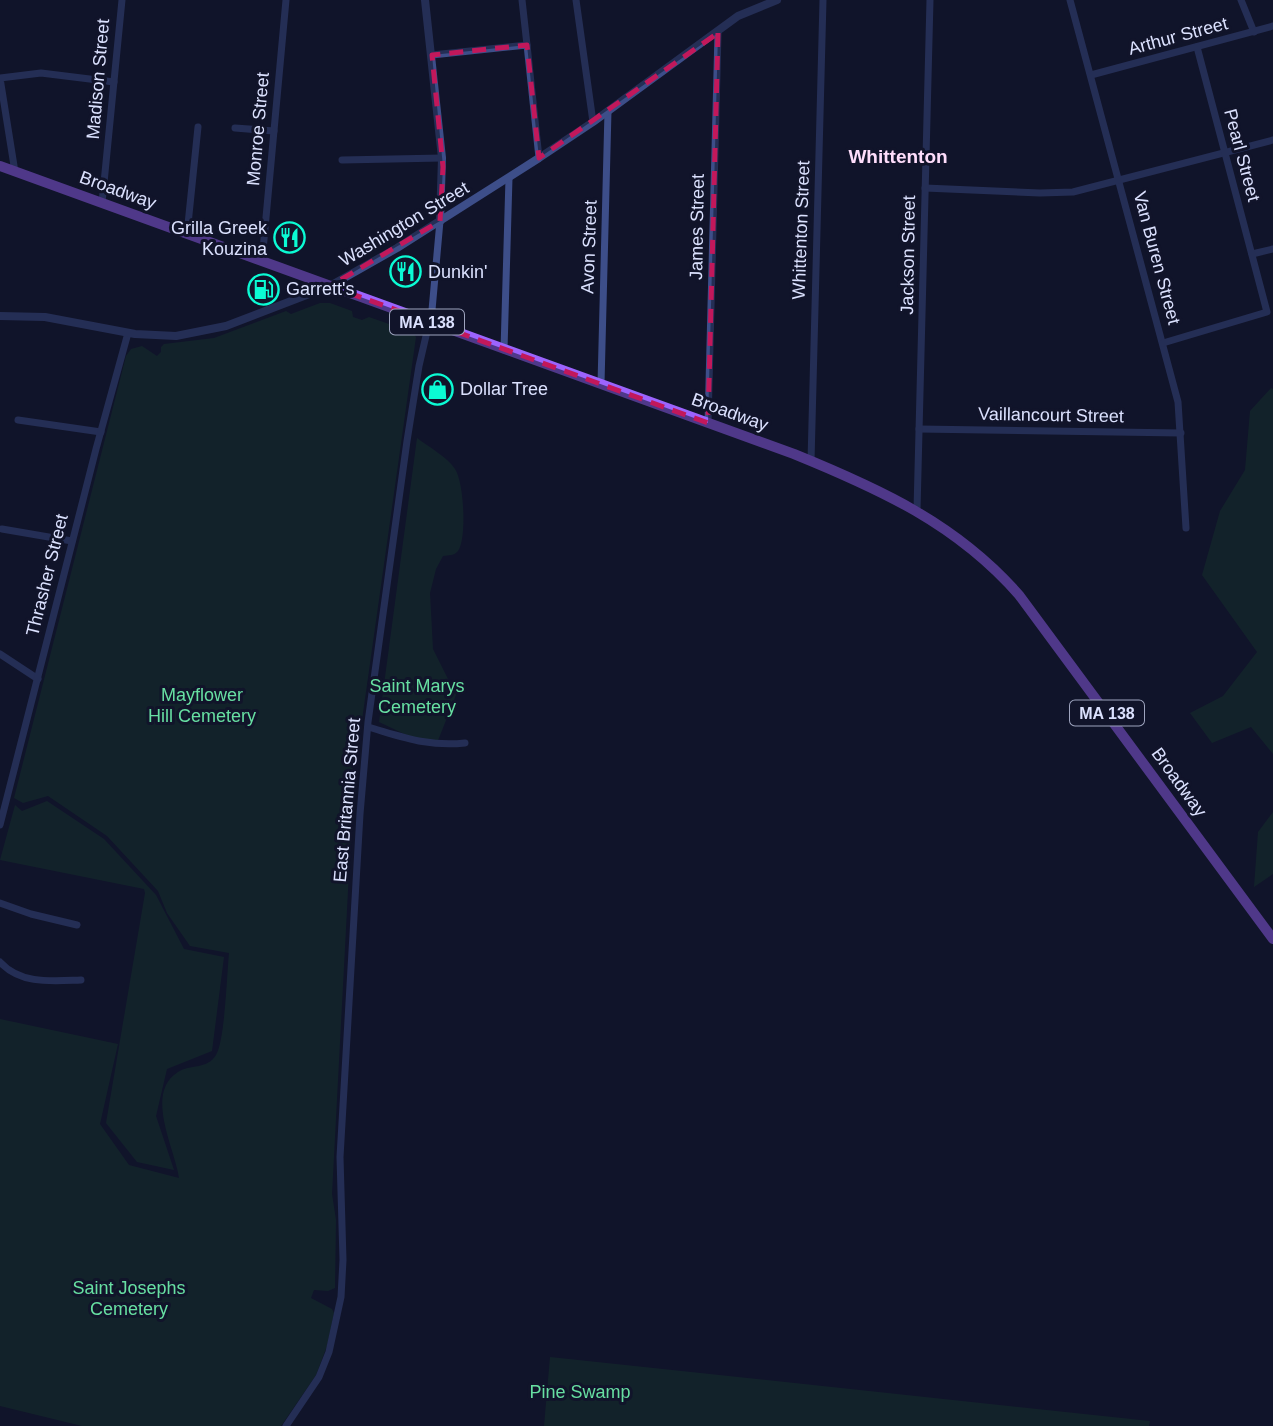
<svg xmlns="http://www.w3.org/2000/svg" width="1273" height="1426" viewBox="0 0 1273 1426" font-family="Arial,sans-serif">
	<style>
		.green { fill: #14342b }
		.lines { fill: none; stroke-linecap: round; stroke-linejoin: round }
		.minor { stroke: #3d4e89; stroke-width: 7 }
		.tertiary { stroke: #3d4e89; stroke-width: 8 }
		.primary { stroke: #9c64fd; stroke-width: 10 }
		.marked { fill: none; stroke: #c2185b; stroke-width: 5; stroke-dasharray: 14 9; stroke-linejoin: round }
		.labels { text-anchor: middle; stroke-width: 6; stroke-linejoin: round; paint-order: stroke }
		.shield { fill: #11142a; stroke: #9ea4be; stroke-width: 2 }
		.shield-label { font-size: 16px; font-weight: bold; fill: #dbe1fe }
		.street-label { font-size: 18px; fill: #dbe1fe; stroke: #11142a }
		.poi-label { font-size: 18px; fill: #dbe1fe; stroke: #11142a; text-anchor: start }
		.park-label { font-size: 18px; fill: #67dfa2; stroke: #11142a }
		.neighbourhood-label { font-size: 19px; font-weight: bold; fill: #feddfb; stroke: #11142a }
	</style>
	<rect width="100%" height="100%" fill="#11142a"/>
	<!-- green -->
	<g class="green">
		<path d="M 320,303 L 330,303 L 352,311 L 353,317 L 362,320 L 369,317 L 412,332 L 416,337 L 354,777 L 332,1194 L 336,1220 L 335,1288 L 328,1291 L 314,1290 L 311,1298 L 332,1309 L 334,1313 L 327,1346 L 316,1375 L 281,1426 L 82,1426 L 0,1406 L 0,1019 L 118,1044 L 100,1124 L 129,1165 L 179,1178 C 175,1149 144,1093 178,1072 C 190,1064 207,1070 216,1055 C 225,1040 227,974 229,953 L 190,946 L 167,913 L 158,891 L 107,836 L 48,796 L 23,803 L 14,798 L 126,356 L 131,349 L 142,346 L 157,356 L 161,352 L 161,347 L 164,344 L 214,338 L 286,311 L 291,314 Z"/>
		<polygon points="1271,388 1273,389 1273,754 1251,727 1212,743 1190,713 1223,696 1257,652 1202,575 1220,511 1245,470 1250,411"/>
		<path d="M 417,438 C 429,447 447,457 455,469 C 464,482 467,539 458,551 C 454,556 449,555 443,556 L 436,569 L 430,593 L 433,649 L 448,679 L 458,690 L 437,743 L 417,740 L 379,722 Z"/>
		<polygon points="47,801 104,839 156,895 184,949 224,957 212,1051 167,1069 156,1116 174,1170 137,1162 106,1123 145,893 144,889 0,860 15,805 22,811"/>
		<polygon points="1273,812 1273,874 1254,887 1258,832"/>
		<polygon points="550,1357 1150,1421 1149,1426 544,1426"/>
	</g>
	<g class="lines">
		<!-- minor -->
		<g class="minor">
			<polyline points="522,0 527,45"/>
			<polyline points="576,0 593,122"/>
			<polyline points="1070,0 1178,402 1186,528"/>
			<polyline points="1241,0 1254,32"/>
			<polyline points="432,55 527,45 539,158"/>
			<polyline points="1091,75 1273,26"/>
			<polyline points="235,128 274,131"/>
			<polyline points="342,160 442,158"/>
			<polyline points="15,172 0,78 41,73 114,82"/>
			<polyline points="925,188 1040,193 1073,192 1273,140"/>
			<polyline points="102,203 122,0"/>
			<polyline points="187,234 198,127"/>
			<polyline points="1252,254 1273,249"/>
			<polyline points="262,261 286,0"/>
			<polyline points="1163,343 1267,312 1197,47"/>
			<polyline points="504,350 509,178"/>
			<polyline points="601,384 608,111"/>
			<polyline points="18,420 101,432"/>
			<polyline points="708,423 718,33"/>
			<polyline points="919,429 1181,433"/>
			<polyline points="811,461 823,0"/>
			<polyline points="917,510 930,0"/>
			<polyline points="2,529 72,541"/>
			<polyline points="0,654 38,679"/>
			<path d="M 368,727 C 403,737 428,747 465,743"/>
			<polyline points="0,825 96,449 128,333"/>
			<polyline points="0,903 31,914 77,925"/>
			<path d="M 0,962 C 21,985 53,981 81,980"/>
			<polyline points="286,1426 319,1377 329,1352 341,1297 343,1260 340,1157 360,814 368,722 407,441 419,366 432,310 440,221"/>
		</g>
		<!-- tertiary -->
		<g class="tertiary">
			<polyline points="425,0 442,158 440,221"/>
			<polyline points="0,316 45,317 135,334 176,336 226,326 330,286 397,248 539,158 593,122 738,16 777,0"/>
		</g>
		<!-- primary -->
		<path class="primary" d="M 0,166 L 794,454 C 880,489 957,524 1019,595 L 1273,939"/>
	</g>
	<!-- marked area -->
	<path d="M0 0H1273V1426H0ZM 718,33 L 708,423 L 330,286 L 440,221 L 443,167 L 432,55 L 527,45 L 539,158 Z" fill="#11142a" fill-opacity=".55" fill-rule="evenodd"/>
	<path class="marked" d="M 718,33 L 708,423 L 330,286 L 440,221 L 443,167 L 432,55 L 527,45 L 539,158 Z"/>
	<!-- icons -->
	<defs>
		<symbol id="restaurant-ring" viewBox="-11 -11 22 22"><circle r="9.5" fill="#11142a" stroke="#0bfbd4" stroke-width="1.5"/><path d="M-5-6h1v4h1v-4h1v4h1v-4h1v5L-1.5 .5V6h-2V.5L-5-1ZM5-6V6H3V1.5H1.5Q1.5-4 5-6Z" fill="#0bfbd4"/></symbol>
		<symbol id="fuel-ring" viewBox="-11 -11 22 22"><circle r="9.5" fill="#11142a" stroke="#0bfbd4" stroke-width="1.5"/><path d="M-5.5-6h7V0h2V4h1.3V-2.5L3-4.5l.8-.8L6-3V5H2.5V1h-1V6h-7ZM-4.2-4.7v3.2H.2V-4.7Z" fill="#0bfbd4"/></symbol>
		<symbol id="shop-ring" viewBox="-11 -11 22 22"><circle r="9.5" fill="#11142a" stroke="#0bfbd4" stroke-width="1.5"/><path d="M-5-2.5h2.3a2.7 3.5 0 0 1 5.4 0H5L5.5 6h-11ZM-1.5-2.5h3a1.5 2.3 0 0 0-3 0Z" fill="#0bfbd4"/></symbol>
	</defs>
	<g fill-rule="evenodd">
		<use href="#restaurant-ring" x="272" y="220" width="35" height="35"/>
		<use href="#restaurant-ring" x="388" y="254" width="35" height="35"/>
		<use href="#fuel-ring" x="246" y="272" width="35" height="35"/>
		<use href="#shop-ring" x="420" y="372" width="35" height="35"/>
	</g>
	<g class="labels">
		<!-- shield labels -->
		<g class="shield">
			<rect x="390" y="309.5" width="74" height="25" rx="5"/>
			<rect x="1070" y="700.5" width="74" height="25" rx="5"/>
		</g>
		<g class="shield-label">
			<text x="427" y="328">MA 138</text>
			<text x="1107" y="719">MA 138</text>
		</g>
		<!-- street labels -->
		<g class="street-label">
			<text transform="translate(1178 36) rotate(-15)" y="6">Arthur Street</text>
			<text transform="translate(98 79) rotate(-85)" y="6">Madison Street</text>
			<text transform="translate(258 129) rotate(-85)" y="6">Monroe Street</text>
			<text transform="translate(1242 155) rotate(75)" y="6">Pearl Street</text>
			<text transform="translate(118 190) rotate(20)" y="6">Broadway</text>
			<text transform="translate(404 224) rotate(-31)" y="6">Washington Street</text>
			<text transform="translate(697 227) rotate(-89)" y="6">James Street</text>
			<text transform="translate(801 230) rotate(-88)" y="6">Whittenton Street</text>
			<text transform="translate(589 247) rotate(-88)" y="6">Avon Street</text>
			<text transform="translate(908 255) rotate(-89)" y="6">Jackson Street</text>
			<text transform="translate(1157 258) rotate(75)" y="6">Van Buren Street</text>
			<text transform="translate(730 412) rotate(20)" y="6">Broadway</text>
			<text transform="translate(1051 415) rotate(1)" y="6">Vaillancourt Street</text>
			<text transform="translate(47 575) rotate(-76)" y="6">Thrasher Street</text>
			<text transform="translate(1179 782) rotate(54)" y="6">Broadway</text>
			<text transform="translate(347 800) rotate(-85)" y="6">East Britannia Street</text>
		</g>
		<!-- poi labels -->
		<g class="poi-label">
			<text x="267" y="234" text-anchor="end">Grilla Greek<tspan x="267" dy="21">Kouzina</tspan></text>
			<text x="428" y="278">Dunkin'</text>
			<text x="286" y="295">Garrett's</text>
			<text x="460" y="395">Dollar Tree</text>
		</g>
		<!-- park labels -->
		<g class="park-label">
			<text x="417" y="692">Saint Marys<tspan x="417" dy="21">Cemetery</tspan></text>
			<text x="202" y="701">Mayflower<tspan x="202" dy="21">Hill Cemetery</tspan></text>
			<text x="129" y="1294">Saint Josephs<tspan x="129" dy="21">Cemetery</tspan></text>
			<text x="580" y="1398">Pine Swamp</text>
		</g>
		<!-- neighbourhood labels -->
		<g class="neighbourhood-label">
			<text x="898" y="163">Whittenton</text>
		</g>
	</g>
</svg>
